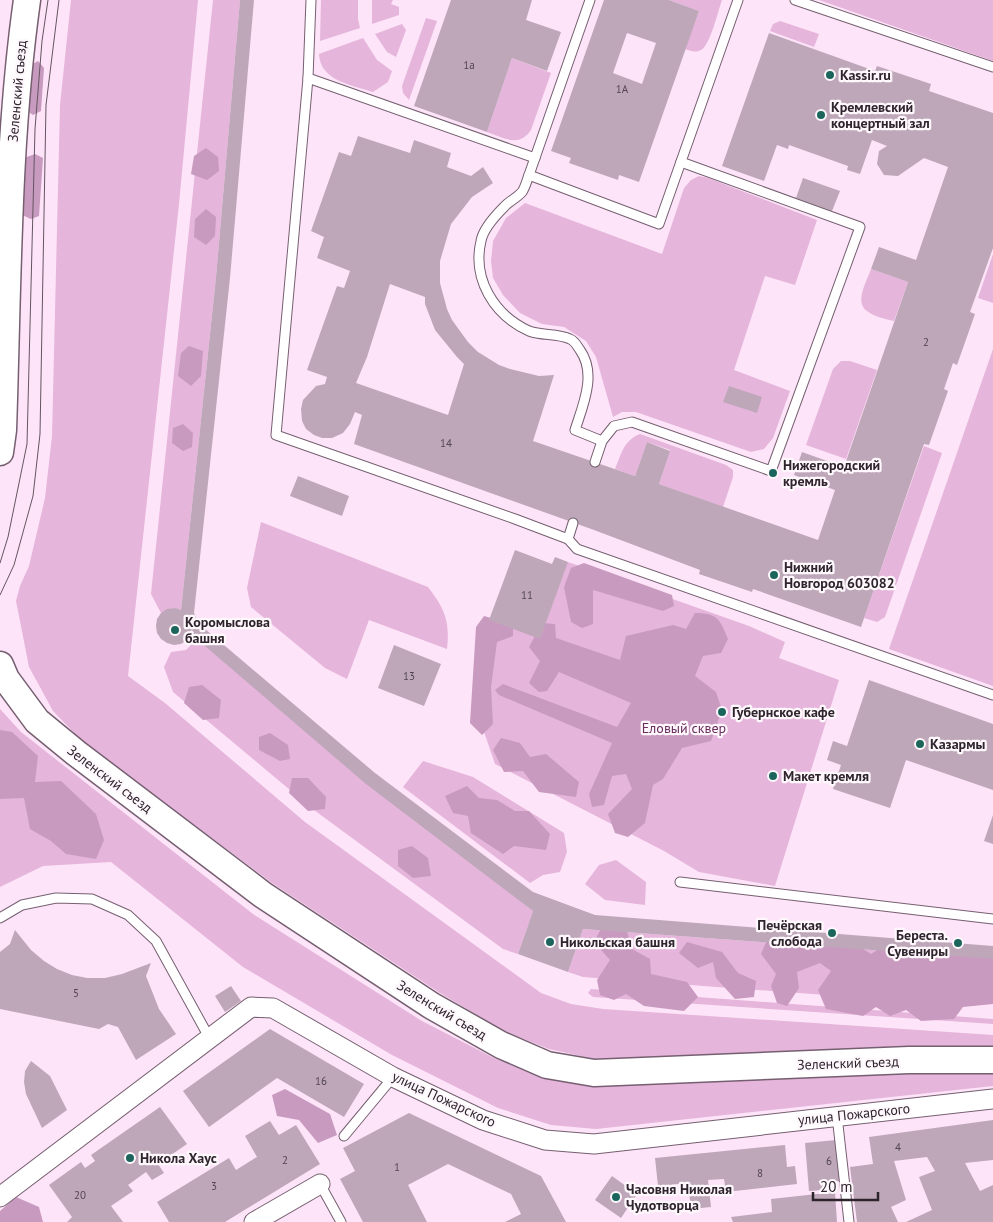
<svg xmlns="http://www.w3.org/2000/svg" width="993" height="1222" viewBox="0 0 993 1222" font-family="'PT Sans',sans-serif">
	<style>
		.green { fill: #e5b5db }
		.forest { fill: #c99abf }
		.building { fill: #bfa7ba; fill-rule: evenodd }
		.lines { fill: none; stroke-linecap: round; stroke-linejoin: round }
		.lane-casing { stroke: #755f70; stroke-width: 11 }
		.street-casing { stroke: #755f70; stroke-width: 21 }
		.secondary-casing { stroke: #755f70; stroke-width: 29 }
		.lane { stroke: #fff; stroke-width: 9 }
		.street { stroke: #fff; stroke-width: 19 }
		.secondary { stroke: #fff; stroke-width: 26 }
		.tram { stroke: #635560; stroke-width: 1 }
		.poi-dot { fill: #1b655d; stroke: #fef8fc; stroke-width: 2 }
		.labels { text-anchor: middle; stroke-width: 4.5; stroke-linejoin: round; paint-order: stroke }
		.number-label { font-size: 11px; fill: #524550 }
		.poi-label { font-size: 14px; font-weight: bold; fill: #2e242c; stroke: #fef8fc; text-anchor: start }
		.street-label { font-size: 14px; fill: #2e242c; stroke: #fef8fc }
		.park-label { font-size: 14px; fill: #682f5f; stroke: #fef8fc }
	</style>
	<rect width="100%" height="100%" fill="#fee4f8"/>
	<!-- green -->
	<g class="green">
		<polygon points="71,0 198,0 179,204 128,676 165,703 305,822 541,993 571,1004 603,1009 993,1035 993,1047 594,1059 549,1049 506,1032 440,993 272,883 84,743 53,711 29,667 16,601 20,586 29,566 45,498 52,436 60,105"/>
		<polygon points="213,0 240,0 216,277 181,610 176,608 161,613 151,594"/>
		<polygon points="321,0 358,0 358,19 360,28 320,41"/>
		<polygon points="372,0 393,0 391,4 399,7 399,15 372,24"/>
		<path d="M 669,0 L 722,0 C 718,11 710,46 701,50 C 695,53 691,51 685,49 L 699,11 Z"/>
		<polygon points="819,0 993,0 993,61"/>
		<polygon points="426,18 437,21 409,100 403,93 402,86"/>
		<polygon points="780,21 819,34 814,47 770,31 773,24"/>
		<polygon points="402,24 406,30 396,57 387,52 375,34"/>
		<path d="M 363,38 L 377,60 L 392,71 L 388,82 L 373,92 C 352,85 320,81 319,54 Z"/>
		<path d="M 512,58 L 551,73 L 531,130 C 519,148 504,138 487,132 Z"/>
		<polygon points="699,176 708,178 817,220 795,285 765,276 734,370 790,391 773,438 764,449 751,452 636,412 622,412 613,417 596,357 586,341 564,327 542,324 520,313 503,295 493,278 491,261 493,241 506,218 525,203 662,254 684,188 691,180"/>
		<polygon points="993,254 993,303 978,298"/>
		<path d="M 871,269 L 908,282 L 894,321 C 886,319 874,317 867,311 C 854,302 867,281 871,269 Z"/>
		<polygon points="993,349 993,686 889,649"/>
		<polygon points="841,361 850,361 877,370 846,459 806,445 833,369"/>
		<path d="M 640,434 L 726,465 L 733,470 L 733,477 L 723,507 L 659,484 L 670,450 L 647,442 L 635,476 L 615,469 C 622,453 623,441 640,434 Z"/>
		<polygon points="924,446 942,453 885,617 877,622 864,618"/>
		<path d="M 261,522 L 428,587 C 445,609 450,621 447,649 L 369,620 L 347,679 L 325,668 L 251,607 L 247,588 Z"/>
		<polygon points="568,562 749,626 785,642 779,658 839,680 775,886 699,872 664,851 495,764 482,726 489,620"/>
		<polygon points="197,639 533,911 518,954 503,949 314,810 173,692 164,667 171,652 186,650"/>
		<polygon points="0,709 21,732 253,914 422,1021 494,1058 544,1077 993,1072 993,1086 596,1129 551,1125 498,1108 392,1055 243,967 111,862 43,866 0,887"/>
		<polygon points="423,761 473,777 564,833 567,852 560,872 543,875 530,883 403,787"/>
		<polygon points="616,860 646,882 645,905 605,900 585,884 599,865"/>
		<polygon points="583,929 979,958 975,1006 583,977 568,972"/>
		<polygon points="591,989 993,1019 993,1024 593,997 588,993"/>
	</g>
	<!-- forest -->
	<g class="forest">
		<polygon points="38,61 44,68 41,111 33,115 26,110 29,66"/>
		<polygon points="206,148 218,157 219,171 207,180 191,174 194,156"/>
		<polygon points="35,154 43,158 39,216 31,219 22,215 24,158"/>
		<polygon points="206,209 216,217 215,236 206,245 194,237 195,219"/>
		<polygon points="189,346 203,351 201,376 191,386 178,376 181,353"/>
		<polygon points="183,424 193,433 192,447 183,451 172,443 173,428"/>
		<polygon points="584,563 672,595 674,606 663,611 593,590 593,624 582,628 571,622 564,587 571,568"/>
		<path d="M 695,613 C 717,613 720,619 728,639 L 721,653 L 703,656 L 695,676 L 716,692 L 722,710 L 711,741 L 682,748 L 663,779 L 653,785 L 645,823 L 628,837 L 615,833 L 608,814 L 632,789 L 626,774 L 612,776 L 604,805 L 592,807 L 589,794 L 612,743 L 499,695 L 495,690 L 503,684 L 617,727 L 631,703 L 559,672 L 547,691 L 539,692 L 529,683 L 540,661 L 529,647 L 542,623 L 555,624 L 556,638 L 620,660 L 626,636 L 673,625 L 686,629 Z"/>
		<polygon points="484,616 513,624 513,636 497,642 491,687 493,724 482,735 470,723 476,627"/>
		<polygon points="202,685 221,700 219,718 203,720 184,703 189,687"/>
		<polygon points="0,730 12,732 38,756 35,782 61,781 96,814 104,840 96,859 66,854 51,841 30,829 24,798 0,799"/>
		<polygon points="270,733 288,745 290,759 280,761 259,750 259,737"/>
		<polygon points="501,738 520,743 530,757 546,754 579,782 576,797 539,792 523,771 504,772 493,750"/>
		<polygon points="292,778 308,778 326,797 325,809 308,811 289,793"/>
		<polygon points="467,786 479,798 497,800 515,811 529,811 550,834 546,850 514,846 503,854 471,833 468,816 453,813 445,796"/>
		<polygon points="412,846 428,858 431,876 413,878 398,866 398,850"/>
		<polygon points="603,925 626,927 632,949 650,959 651,974 687,982 698,997 684,1011 644,1006 626,994 614,1000 600,995 597,980 610,960 594,942"/>
		<polygon points="769,935 857,945 871,954 886,944 993,956 993,1004 963,1007 954,1019 921,1021 906,1010 890,1016 876,1007 863,1016 826,1009 818,990 831,971 820,963 797,972 799,988 787,1006 777,1003 771,986 776,974 761,954"/>
		<polygon points="687,942 722,952 738,973 756,981 754,997 735,999 716,978 713,962 698,968 679,953"/>
		<polygon points="285,1089 330,1114 337,1135 318,1143 299,1120 277,1116 272,1095"/>
		<polygon points="16,1197 39,1207 43,1222 0,1222 0,1211"/>
	</g>
	<!-- building -->
	<g class="building">
		<polygon points="240,0 254,0 230,278 194,613 198,623 375,773 533,892 595,915 993,946 993,959 583,929 568,972 518,954 533,911 366,784 191,634 187,640 181,644 174,645 167,643 161,639 157,633 156,626 157,619 161,613 167,609 176,608 181,610 216,277"/>
		<polygon points="451,0 532,0 526,20 561,32 547,71 512,58 487,132 414,106"/>
		<path d="M 604,0 L 669,0 L 699,11 L 639,182 L 619,175 L 618,180 L 569,163 L 571,158 L 551,151 ZM 627,33 L 656,43 L 642,84 L 613,73 Z"/>
		<path d="M 769,33 L 875,71 L 877,66 L 931,84 L 929,91 L 993,113 L 993,248 L 970,312 L 975,314 L 957,365 L 953,363 L 944,389 L 948,391 L 929,445 L 924,444 L 861,627 L 753,589 L 752,592 L 699,574 L 700,570 L 594,530 L 354,444 L 362,415 L 355,412 L 350,424 L 343,433 L 332,438 L 322,438 L 314,435 L 306,429 L 302,421 L 301,409 L 303,400 L 316,386 L 325,384 L 327,377 L 307,370 L 337,286 L 344,288 L 350,271 L 317,258 L 324,237 L 311,231 L 339,152 L 351,156 L 358,136 L 410,153 L 414,140 L 451,153 L 447,167 L 471,176 L 483,167 L 493,183 L 472,197 L 451,224 L 440,261 L 440,283 L 447,309 L 452,320 L 468,342 L 478,352 L 499,365 L 510,369 L 539,376 L 554,375 L 533,441 L 635,476 L 647,442 L 670,451 L 659,484 L 818,540 L 835,490 L 794,475 L 802,452 L 844,467 L 908,282 L 871,269 L 879,247 L 916,260 L 948,167 L 924,158 L 898,176 L 884,175 L 877,164 L 879,151 L 887,146 L 872,140 L 860,174 L 847,170 L 848,166 L 789,145 L 788,149 L 777,145 L 764,181 L 722,166 ZM 390,284 L 425,297 L 425,304 L 435,330 L 457,357 L 464,364 L 448,415 L 356,383 L 367,357 Z"/>
		<polygon points="803,178 840,191 832,211 796,198"/>
		<polygon points="729,386 762,397 757,413 723,402"/>
		<polygon points="298,476 349,496 342,516 290,496"/>
		<polygon points="515,550 552,564 555,557 568,562 540,639 489,620"/>
		<polygon points="394,645 441,664 424,706 378,688"/>
		<polygon points="869,680 993,724 993,790 906,760 890,808 833,789 841,765 827,760 833,741 847,746"/>
		<polygon points="993,815 993,844 984,841"/>
		<polygon points="15,930 31,950 44,961 57,969 72,975 87,978 105,978 122,974 151,963 146,976 159,1009 176,1034 136,1060 118,1027 108,1024 99,1029 0,1009 0,952 10,944"/>
		<polygon points="231,986 241,1001 225,1012 215,996"/>
		<polygon points="270,1029 364,1084 344,1117 277,1078 209,1127 183,1091"/>
		<polygon points="31,1061 50,1076 67,1110 42,1128 26,1094 24,1082 25,1071"/>
		<polygon points="160,1107 187,1144 158,1164 164,1173 152,1180 146,1172 128,1185 133,1191 111,1206 123,1222 67,1222 72,1217 49,1185 81,1162 85,1168 95,1161 91,1155"/>
		<polygon points="409,1113 541,1176 566,1222 505,1222 521,1214 511,1194 448,1164 408,1185 427,1222 363,1222 340,1179 355,1171 343,1148"/>
		<polygon points="993,1120 993,1160 965,1163 980,1191 993,1185 993,1222 906,1222 932,1210 919,1177 935,1171 927,1157 894,1161 906,1200 891,1207 898,1222 857,1222 850,1167 873,1164 869,1137"/>
		<polygon points="270,1121 279,1135 296,1125 320,1164 225,1222 169,1222 157,1202 229,1158 236,1170 257,1157 245,1136"/>
		<polygon points="836,1140 840,1181 822,1182 823,1190 809,1191 805,1143"/>
		<polygon points="785,1145 787,1167 795,1166 797,1184 726,1192 724,1179 708,1180 711,1207 691,1209 688,1183 658,1186 655,1158"/>
		<polygon points="612,1176 637,1194 621,1218 595,1200"/>
		<polygon points="835,1192 837,1222 733,1222 731,1217 772,1212 771,1199"/>
	</g>
	<g class="lines">
		<defs>
			<g id="lane">
				<polyline points="311,0 308,78 535,158"/>
				<polyline points="590,0 529,175 659,224 738,0"/>
				<polyline points="795,0 993,67"/>
				<polyline points="308,78 276,435 515,519 568,539 577,549 993,695"/>
				<path d="M 529,175 C 527,180 525,188 522,192 C 517,198 509,201 504,207 C 495,216 483,229 481,241 C 472,279 494,315 529,331 C 542,336 557,333 570,339 C 575,341 577,346 580,350 C 597,374 583,405 575,430 L 602,441"/>
				<polyline points="595,462 602,441 614,426 632,422 771,471 860,227 681,162"/>
				<polyline points="568,539 573,523"/>
				<polyline points="680,882 993,919"/>
				<polyline points="0,918 22,905 56,898 92,899 128,915 156,941 210,1039"/>
				<polyline points="837,1116 849,1222"/>
				<polyline points="344,1136 393,1077"/>
				<polyline points="320,1184 341,1222"/>
			</g>
			<g id="street">
				<polyline points="0,1197 251,1007 273,1008 393,1077 483,1120 545,1140 594,1144 993,1099"/>
				<polyline points="254,1222 320,1184"/>
			</g>
			<g id="secondary">
				<path d="M 0,452 L 3,430 C 8,287 7,142 27,0"/>
				<polyline points="0,665 6,679 37,721 76,753 263,895 432,1006 501,1045 547,1065 594,1073 909,1060 993,1060"/>
			</g>
		</defs>
		<!-- lane casing -->
		<use href="#lane" class="lane-casing"/>
		<!-- street casing -->
		<use href="#street" class="street-casing"/>
		<!-- secondary casing -->
		<use href="#secondary" class="secondary-casing"/>
		<!-- lane -->
		<use href="#lane" class="lane"/>
		<!-- street -->
		<use href="#street" class="street"/>
		<!-- secondary -->
		<use href="#secondary" class="secondary"/>
		<!-- tram -->
		<g class="tram">
			<polyline points="0,563 8,537 27,444 35,129 42,41 48,0"/>
			<polyline points="0,595 14,565 33,496 40,434 46,105 59,0"/>
		</g>
	</g>
	<!-- markers -->
	<g class="poi-dot">
		<circle cx="830" cy="75" r="5"/>
		<circle cx="821" cy="115" r="5"/>
		<circle cx="773" cy="473" r="5"/>
		<circle cx="774" cy="575" r="5"/>
		<circle cx="175" cy="630" r="5"/>
		<circle cx="722" cy="712" r="5"/>
		<circle cx="920" cy="744" r="5"/>
		<circle cx="773" cy="776" r="5"/>
		<circle cx="832" cy="933" r="5"/>
		<circle cx="550" cy="942" r="5"/>
		<circle cx="958" cy="943" r="5"/>
		<circle cx="130" cy="1158" r="5"/>
		<circle cx="616" cy="1197" r="5"/>
	</g>
	<g class="labels">
		<!-- number labels -->
		<g class="number-label">
			<text x="469" y="69">1а</text>
			<text x="622" y="93">1А</text>
			<text x="926" y="346">2</text>
			<text x="446" y="447">14</text>
			<text x="527" y="599">11</text>
			<text x="409" y="680">13</text>
			<text x="76" y="997">5</text>
			<text x="321" y="1085">16</text>
			<text x="898" y="1151">4</text>
			<text x="285" y="1164">2</text>
			<text x="829" y="1165">6</text>
			<text x="397" y="1171">1</text>
			<text x="760" y="1177">8</text>
			<text x="214" y="1190">3</text>
			<text x="80" y="1199">20</text>
		</g>
		<!-- poi labels -->
		<g class="poi-label">
			<text x="840" y="80">Kassir.ru</text>
			<text x="831" y="112">Кремлевский<tspan x="831" dy="16">концертный зал</tspan></text>
			<text x="783" y="470">Нижегородский<tspan x="783" dy="16">кремль</tspan></text>
			<text x="784" y="572">Нижний<tspan x="784" dy="16">Новгород 603082</tspan></text>
			<text x="185" y="627">Коромыслова<tspan x="185" dy="16">башня</tspan></text>
			<text x="732" y="717">Губернское кафе</text>
			<text x="930" y="749">Казармы</text>
			<text x="783" y="781">Макет кремля</text>
			<text x="822" y="930" text-anchor="end">Печёрская<tspan x="822" dy="16">слобода</tspan></text>
			<text x="948" y="940" text-anchor="end">Береста.<tspan x="948" dy="16">Сувениры</tspan></text>
			<text x="560" y="947">Никольская башня</text>
			<text x="140" y="1163">Никола Хаус</text>
			<text x="626" y="1194">Часовня Николая<tspan x="626" dy="16">Чудотворца</tspan></text>
		</g>
		<!-- street labels -->
		<g class="street-label">
			<text transform="translate(17 91) rotate(-85)" y="5">Зеленский съезд</text>
			<text transform="translate(110 779) rotate(37)" y="5">Зеленский съезд</text>
			<text transform="translate(442 1010) rotate(31)" y="5">Зеленский съезд</text>
			<text transform="translate(848 1063) rotate(-2)" y="5">Зеленский съезд</text>
			<text transform="translate(444 1099) rotate(25)" y="5">улица Пожарского</text>
			<text transform="translate(854 1114) rotate(-6)" y="5">улица Пожарского</text>
		</g>
		<!-- park labels -->
		<g class="park-label">
			<text x="684" y="733">Еловый сквер</text>
		</g>
	</g>
	<!-- scale -->
	<path d="M813 1192v8h65v-8" fill="none" stroke="#2e242c" stroke-width="2.5"/>
	<text x="820" y="1192" font-size="15" fill="#2e242c" stroke="#fef8fc" stroke-width="4" paint-order="stroke">20 m</text>
</svg>
